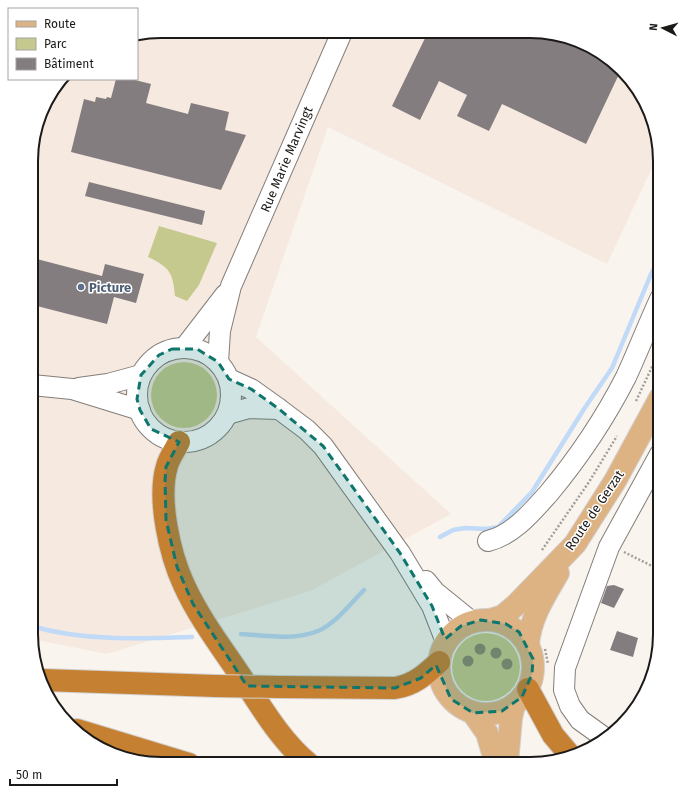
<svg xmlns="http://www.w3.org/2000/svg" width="691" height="795" viewBox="0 0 691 795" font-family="'Fira Sans',sans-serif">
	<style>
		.built { fill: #f6e9df }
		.green { fill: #c5c98d }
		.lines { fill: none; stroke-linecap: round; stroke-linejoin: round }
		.stream { stroke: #c1daf7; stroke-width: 4.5 }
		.building { fill: #847d7f }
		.minor-casing { stroke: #837e7a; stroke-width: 22 }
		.major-casing { stroke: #d2d1d1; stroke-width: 24 }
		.highway-casing { stroke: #d2d1d1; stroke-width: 24 }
		.path { stroke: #a29e9a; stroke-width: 2.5; stroke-dasharray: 2 2; stroke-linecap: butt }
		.minor { stroke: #fff; stroke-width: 20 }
		.major { stroke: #ddb383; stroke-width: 22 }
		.highway { stroke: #c68031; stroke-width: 22 }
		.highway-bridge-casing { stroke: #d2d1d1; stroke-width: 24; stroke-linecap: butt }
		.highway-bridge { stroke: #c68031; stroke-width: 22 }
		.tree { fill: #8a886e }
		.marked { fill: #0f766e; fill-opacity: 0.2; stroke: #0f766e; stroke-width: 3; stroke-dasharray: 8 5; stroke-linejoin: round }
		.service-dot { fill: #5c6f8a; stroke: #fff; stroke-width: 1.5 }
		.labels { text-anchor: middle; stroke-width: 3; stroke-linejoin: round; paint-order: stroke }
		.street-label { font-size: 13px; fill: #1c1a18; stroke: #fff }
		.service-label { font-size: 13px; font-weight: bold; fill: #4e5e75; stroke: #fff; text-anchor: start }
		.rim { fill: none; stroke: #1c1a18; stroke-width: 2 }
	</style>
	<rect width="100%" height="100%" fill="#faf4ef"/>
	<!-- built -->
	<polygon class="built" points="161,31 547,32 602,53 642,96 658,155 607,264 328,127 256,337 451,514 310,591 107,654 32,639 31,634 33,136 49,96 62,79 137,79 137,35"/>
	<!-- green -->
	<g class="green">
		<path d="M 159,226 L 217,243 L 199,285 L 187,301 L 175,296 C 173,272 169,267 148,257 Z"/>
		<circle cx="184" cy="395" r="33"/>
		<circle cx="486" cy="667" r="34"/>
	</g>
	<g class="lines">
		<!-- stream -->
		<g class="stream">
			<polyline points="440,537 453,530 465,528 487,529 498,527 532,492 584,409 612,368 651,274 660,257"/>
			<path d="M 31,626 C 83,641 137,639 192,637"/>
			<path d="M 241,634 C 265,635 294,641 318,631 C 336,623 350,604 364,590"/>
		</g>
	</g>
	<!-- building -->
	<g class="building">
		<polygon points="428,32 547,32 602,53 620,72 586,144 502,104 489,131 457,116 467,95 439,81 420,120 392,106"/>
		<polygon points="116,79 131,79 151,84 146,103 188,114 191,103 229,112 225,130 246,135 221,190 71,152 84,99 95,102 96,97 106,99 107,97 111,98"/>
		<polygon points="89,182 205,211 202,225 85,196"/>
		<polygon points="33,258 102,276 105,264 144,274 136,303 114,297 107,324 33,305"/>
		<polygon points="614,585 624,589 614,608 601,603 607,586"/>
		<polygon points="617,631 638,638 633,657 610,650"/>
	</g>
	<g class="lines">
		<defs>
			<g id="minor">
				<polyline points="185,347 225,295"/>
				<circle cx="184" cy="395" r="47"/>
				<polyline points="218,362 220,331 231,286 342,32"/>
				<polyline points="229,379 251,389 279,409 307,430 323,446 400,553 432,606 446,642"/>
				<polyline points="32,385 72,389 140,410"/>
				<polyline points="79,388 108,384 141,375"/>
				<polyline points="228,414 249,408 279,409"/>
				<path d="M 488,541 C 513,535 532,512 549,493 C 579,457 605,418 626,377 C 638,351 648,325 660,299"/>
				<polyline points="426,581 435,592 472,622"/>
				<polyline points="605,738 580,720 570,706 564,690 565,668 609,547 660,454"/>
			</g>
			<g id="major">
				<polyline points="490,620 503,616 516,605 575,544 615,481 660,398"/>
				<circle cx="486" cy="667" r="47"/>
				<path d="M 528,645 C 530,618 544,597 558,573"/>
				<polyline points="473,713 487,733 496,764"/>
				<polyline points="507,764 511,718 514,705"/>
			</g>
			<g id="highway">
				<path d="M 179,442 C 175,450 169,458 167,466 C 157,499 170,555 184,585 C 199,618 222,648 242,678 C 262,708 281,741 309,764"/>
				<polyline points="43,680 216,686"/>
				<path d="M 279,687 L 395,688 C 414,685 425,675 439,662"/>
				<polyline points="528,689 553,735 569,754"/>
				<polyline points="77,730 189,764"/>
			</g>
		</defs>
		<!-- minor casing -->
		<use href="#minor" class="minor-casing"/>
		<!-- major casing -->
		<use href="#major" class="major-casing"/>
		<!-- highway casing -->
		<use href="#highway" class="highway-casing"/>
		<!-- path -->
		<g class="path">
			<polyline points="636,401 660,350"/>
			<polyline points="542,550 589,482 617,436"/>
			<polyline points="624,552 660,570"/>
			<polyline points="545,649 548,664"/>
		</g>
		<!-- minor -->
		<use href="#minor" class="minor"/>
		<!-- major -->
		<use href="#major" class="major"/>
		<!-- highway -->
		<use href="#highway" class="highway"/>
		<defs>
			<polyline id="highway-bridge" points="216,686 279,687"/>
		</defs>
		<!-- highway-bridge casing -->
		<use href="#highway-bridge" class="highway-bridge-casing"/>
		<!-- highway-bridge -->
		<use href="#highway-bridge" class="highway-bridge"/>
	</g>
	<!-- trees -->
	<g class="tree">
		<circle cx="480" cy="649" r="5.5"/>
		<circle cx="496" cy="653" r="5.5"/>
		<circle cx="468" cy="661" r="5.5"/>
		<circle cx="507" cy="664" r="5.5"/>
	</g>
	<!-- marked area -->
	<path class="marked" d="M 172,349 L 197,349 L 218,362 L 229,379 L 251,389 L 279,409 L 323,446 L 400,553 L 432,606 L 445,639 L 461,626 L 481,620 L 506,624 L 519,632 L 533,659 L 532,674 L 522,697 L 502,711 L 473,713 L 451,699 L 436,665 L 421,678 L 395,688 L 247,686 L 193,604 L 177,567 L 166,520 L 165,481 L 166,467 L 179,442 L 151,429 L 140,410 L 137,399 L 141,375 L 159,355 Z"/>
	<!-- markers -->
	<circle class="service-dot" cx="81" cy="287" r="4"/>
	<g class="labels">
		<!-- street labels -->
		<g class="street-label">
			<text transform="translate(286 159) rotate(-67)" y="5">Rue Marie Marvingt</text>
			<text transform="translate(594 510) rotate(-56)" y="5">Route de Gerzat</text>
		</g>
		<!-- service labels -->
		<g class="service-label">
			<text x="89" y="292">Picture</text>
		</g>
	</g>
	<!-- crop -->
	<path d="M0 0H691V795H0ZM161 38H530A123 123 0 0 1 653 161V634A123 123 0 0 1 530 757H161A123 123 0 0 1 38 634V161A123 123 0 0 1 161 38Z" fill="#fff" fill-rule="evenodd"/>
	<path class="rim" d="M161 38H530A123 123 0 0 1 653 161V634A123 123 0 0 1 530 757H161A123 123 0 0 1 38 634V161A123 123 0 0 1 161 38Z"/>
	<!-- legend -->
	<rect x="8" y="8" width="130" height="72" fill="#ffffff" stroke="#a4a3a3"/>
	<rect x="16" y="21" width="20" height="6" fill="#ddb383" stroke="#a4a3a3"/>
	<text x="44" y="28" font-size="12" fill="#1c1a18">Route</text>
	<rect x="16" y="38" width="20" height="12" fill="#c5c98d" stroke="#a4a3a3"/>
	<text x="44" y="48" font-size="12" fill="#1c1a18">Parc</text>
	<rect x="16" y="58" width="20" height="12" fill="#847d7f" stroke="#a4a3a3"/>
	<text x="44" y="68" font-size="12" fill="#1c1a18">Bâtiment</text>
	<!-- north arrow -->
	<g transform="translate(663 28) rotate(276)" stroke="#ffffff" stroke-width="3" paint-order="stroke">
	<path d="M0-3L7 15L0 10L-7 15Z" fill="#1c1a18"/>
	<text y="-6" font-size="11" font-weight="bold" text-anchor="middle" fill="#1c1a18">N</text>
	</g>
	<!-- scale -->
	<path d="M10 779v6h107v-6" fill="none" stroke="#1c1a18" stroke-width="2"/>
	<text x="16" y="779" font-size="12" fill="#1c1a18" stroke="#ffffff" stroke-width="3" paint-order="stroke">50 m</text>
</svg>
